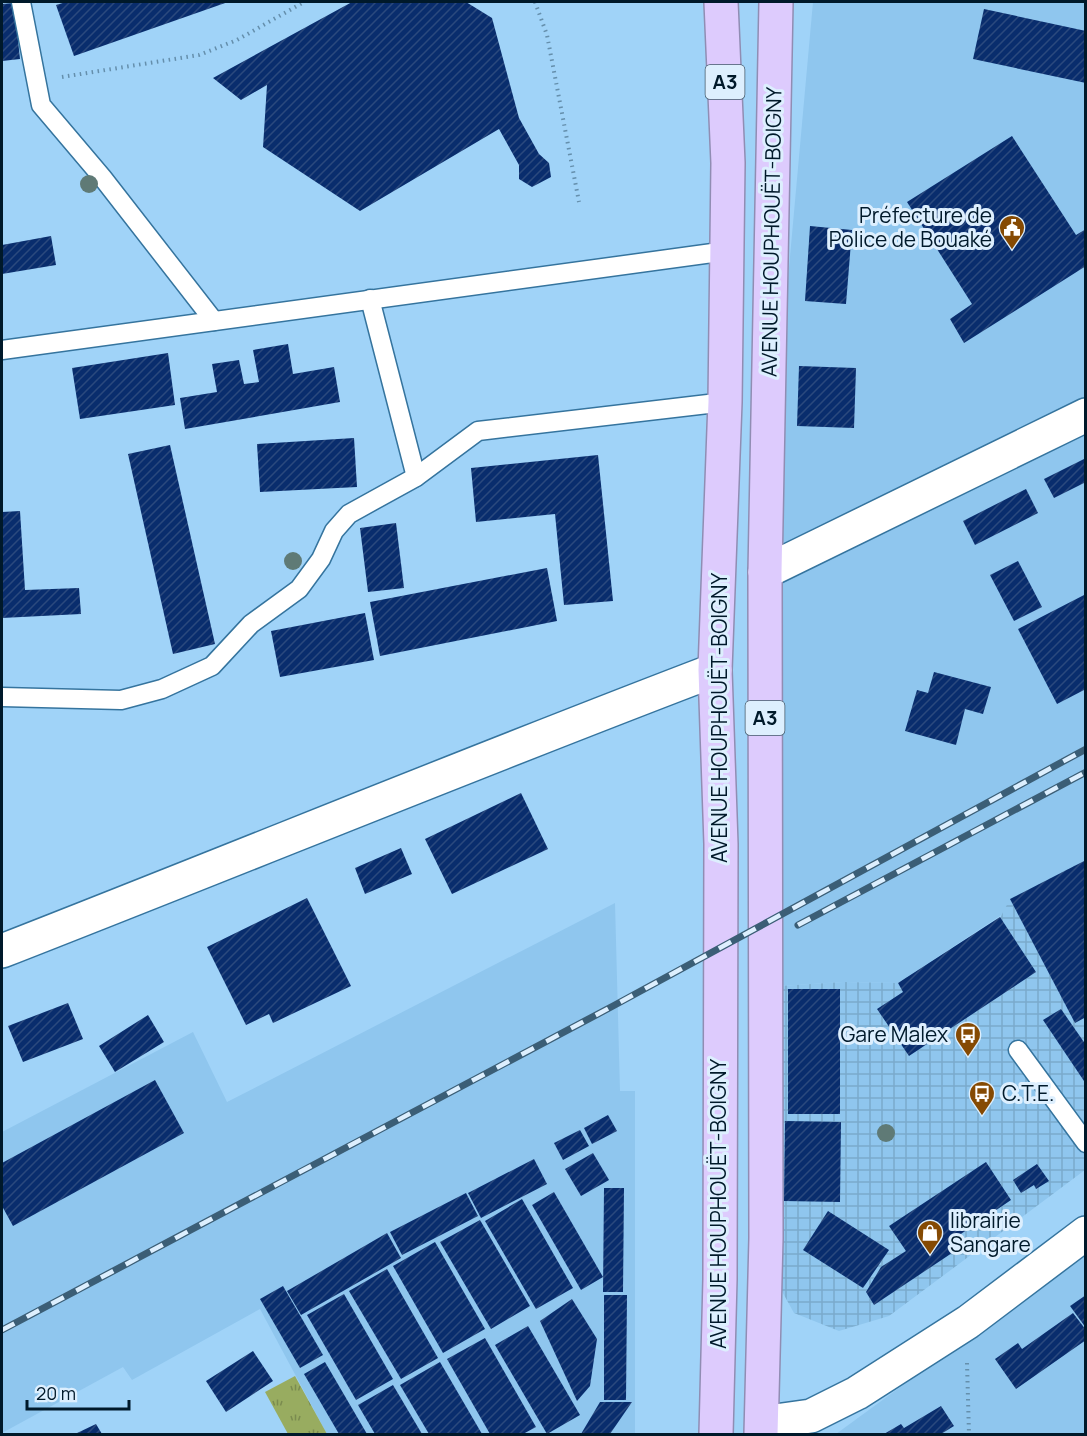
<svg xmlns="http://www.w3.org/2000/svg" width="1087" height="1436" viewBox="0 0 1087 1436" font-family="Manrope,sans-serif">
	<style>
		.built { fill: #8fc6ee }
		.industrial { fill: url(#industrial-grid) }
		.grass { fill: url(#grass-tufts) }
		.building { fill: url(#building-hatch) }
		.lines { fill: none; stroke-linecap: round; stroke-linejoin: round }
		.lane-casing { stroke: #35749e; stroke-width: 21 }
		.street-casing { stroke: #35749e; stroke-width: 36 }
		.secondary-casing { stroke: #35749e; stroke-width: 36 }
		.highway-casing { stroke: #908db3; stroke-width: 36 }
		.path { stroke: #658fac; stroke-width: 4; stroke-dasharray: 1.5 4.5; stroke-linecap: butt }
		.lane { stroke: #fff; stroke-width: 18 }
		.street { stroke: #fff; stroke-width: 33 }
		.secondary { stroke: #fff; stroke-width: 33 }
		.highway { stroke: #ddcbfd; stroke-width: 33 }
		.rail-casing { stroke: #3b5e76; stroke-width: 7 }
		.rail { stroke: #ddeffe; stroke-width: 4.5; stroke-dasharray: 14; stroke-linecap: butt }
		.tree { fill: #5f7a76 }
		.labels { text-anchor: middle; stroke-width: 6; stroke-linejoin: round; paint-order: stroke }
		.shield { fill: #ddeffe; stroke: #42596a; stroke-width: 1.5 }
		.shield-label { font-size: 20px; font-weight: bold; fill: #00192a }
		.poi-label { font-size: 21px; fill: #00192a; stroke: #ddeffe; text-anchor: end }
		.street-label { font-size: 21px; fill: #00192a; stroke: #ddeffe }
	</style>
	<defs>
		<pattern id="industrial-grid" width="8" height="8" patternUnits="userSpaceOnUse" patternTransform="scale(1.5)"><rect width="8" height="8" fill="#8fc6ee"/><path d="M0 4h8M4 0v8" fill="none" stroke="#7aaacc"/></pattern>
		<pattern id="grass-tufts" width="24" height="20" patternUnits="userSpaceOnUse" patternTransform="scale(1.5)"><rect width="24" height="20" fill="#98ac60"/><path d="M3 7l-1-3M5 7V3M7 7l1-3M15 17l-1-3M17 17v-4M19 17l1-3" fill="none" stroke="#7a8b4f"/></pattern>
		<pattern id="building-hatch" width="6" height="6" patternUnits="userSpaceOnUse" patternTransform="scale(1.5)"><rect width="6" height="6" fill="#092d6d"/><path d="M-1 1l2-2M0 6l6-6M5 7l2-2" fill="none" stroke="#2b497d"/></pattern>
	</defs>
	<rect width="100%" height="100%" fill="#a0d3f8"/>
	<!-- built -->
	<g class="built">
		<polygon points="813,2 1085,2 1085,860 898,983 843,982 764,987 772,456"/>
		<polygon points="615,903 620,1091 635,1091 635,1434 327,1434 260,1309 132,1380 123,1367 2,1433 2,1132 193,1032 227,1102"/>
		<polygon points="1085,1252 1085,1434 836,1434"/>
	</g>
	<!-- industrial -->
	<polygon class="industrial" points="1085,860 1085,1170 889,1316 839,1331 794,1313 774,1277 764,987 843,982 898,983 1000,918 1010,899"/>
	<!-- grass -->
	<polygon class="grass" points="295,1376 327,1434 288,1434 265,1392"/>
	<!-- building -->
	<g class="building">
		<polygon points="66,2 228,2 74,56 56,5"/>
		<polygon points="352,2 466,2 492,18 519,118 539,154 549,163 551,177 532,187 519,179 519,165 499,129 360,211 263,147 267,85 241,100 213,78"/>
		<polygon points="14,3 20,59 2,61 2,4"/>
		<polygon points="984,9 1086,31 1086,83 973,59"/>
		<polygon points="1012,136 1076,235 1086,229 1086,266 964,343 950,319 972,304 907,202"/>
		<polygon points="810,226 852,230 846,304 805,301"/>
		<polygon points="51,236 56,265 2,274 2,245"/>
		<polygon points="288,344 293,374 334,367 340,402 185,429 180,398 217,392 212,364 239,360 244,384 259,382 253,350"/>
		<polygon points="168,353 175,405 80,419 72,368"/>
		<polygon points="799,366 856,368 854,428 797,426"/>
		<polygon points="354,438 357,487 260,492 257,444"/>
		<polygon points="170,445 215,644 173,654 128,454"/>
		<polygon points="598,455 613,601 564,605 555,514 476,522 471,468"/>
		<polygon points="1086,458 1086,482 1054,498 1044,479"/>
		<polygon points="1026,489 1038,513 975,545 963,521"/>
		<polygon points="20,511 25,590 79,588 81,614 2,618 2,512"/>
		<polygon points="396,523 404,588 368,592 360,528"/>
		<polygon points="1018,561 1042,607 1014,621 990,575"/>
		<polygon points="547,568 557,621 380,656 370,602"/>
		<polygon points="1086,594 1086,689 1057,704 1018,629"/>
		<polygon points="365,613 374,660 280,677 271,631"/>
		<polygon points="934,672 991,687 983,714 965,709 956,745 905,731 917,690 928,693"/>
		<polygon points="521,793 548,849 452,894 425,839"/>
		<polygon points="401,848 412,874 365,894 355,868"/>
		<polygon points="1086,860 1086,1017 1075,1023 1010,899"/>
		<polygon points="307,898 351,986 273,1023 269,1014 246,1025 207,947"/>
		<polygon points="1000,917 1036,972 909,1056 877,1009 903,992 898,983"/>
		<rect x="788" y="989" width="52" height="125"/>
		<polygon points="68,1003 83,1039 23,1062 8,1026"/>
		<polygon points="1061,1009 1086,1045 1086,1084 1043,1020"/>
		<polygon points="148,1015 164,1042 115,1072 99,1046"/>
		<polygon points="155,1080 184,1133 13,1226 2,1206 2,1163"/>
		<polygon points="608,1115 617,1131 592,1144 584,1128"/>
		<polygon points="785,1121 841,1122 840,1202 784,1201"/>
		<polygon points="580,1130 589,1146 563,1160 554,1143"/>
		<polygon points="593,1153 609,1180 581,1196 565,1169"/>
		<polygon points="534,1159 547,1184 481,1218 468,1193"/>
		<polygon points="986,1162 1011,1200 958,1236 964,1245 874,1305 866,1292 881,1267 906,1251 889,1226"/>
		<polygon points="1037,1164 1049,1181 1036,1189 1034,1185 1021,1193 1013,1180"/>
		<polygon points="604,1188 624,1188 623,1292 603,1292"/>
		<polygon points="554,1192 603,1277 581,1290 532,1205"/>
		<polygon points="466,1193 478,1216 402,1255 390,1232"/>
		<polygon points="522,1199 573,1288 536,1309 485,1221"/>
		<polygon points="828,1211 889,1250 863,1288 803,1250"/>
		<polygon points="480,1220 530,1306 491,1329 440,1242"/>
		<polygon points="387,1233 401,1258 301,1315 287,1291"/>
		<polygon points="435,1242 485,1329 443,1353 393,1266"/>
		<polygon points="387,1269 438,1358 401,1379 349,1291"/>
		<polygon points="283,1286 323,1355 300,1368 260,1299"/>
		<polygon points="344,1294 393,1379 356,1400 307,1315"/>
		<polygon points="604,1295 627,1295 626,1400 604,1400"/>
		<polygon points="1086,1295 1086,1328 1070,1306"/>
		<polygon points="572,1299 597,1339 590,1386 577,1401 540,1321"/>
		<polygon points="1073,1313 1086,1330 1086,1340 1016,1389 995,1359 1018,1343 1022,1349"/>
		<polygon points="528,1326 580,1415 547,1434 495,1345"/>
		<polygon points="485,1338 536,1427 523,1434 490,1434 447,1359"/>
		<polygon points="253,1351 273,1381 226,1412 206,1381"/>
		<polygon points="325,1362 367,1434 339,1434 304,1374"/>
		<polygon points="440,1362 482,1434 429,1434 400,1385"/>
		<polygon points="393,1385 422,1434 375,1434 358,1405"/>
		<polygon points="600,1402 632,1402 610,1434 581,1434"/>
		<polygon points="941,1406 954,1426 941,1434 884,1434 901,1424 904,1428"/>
		<polygon points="96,1424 102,1434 75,1434"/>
	</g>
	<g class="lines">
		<defs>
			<g id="lane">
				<polyline points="21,2 41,105 102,177 214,321"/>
				<polyline points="370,299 416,477"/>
				<polyline points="2,350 727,251"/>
				<polyline points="2,697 121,700 162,689 212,666 251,624 299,589 321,559 334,531 349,514 416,477 478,431 725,402"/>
				<polyline points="1018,1050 1086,1143"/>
			</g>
			<g id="street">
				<polyline points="765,572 1086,415"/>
				<path d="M 2,951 C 240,858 476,761 715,670"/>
			</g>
			<polyline id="secondary" points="762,1423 811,1416 857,1393 968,1322 1086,1233"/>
			<g id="highway">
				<polyline points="716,1434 720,1279 721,844 715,670 725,402 728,163 721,2"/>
				<polyline points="761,1434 766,1238 765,572 776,2"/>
			</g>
		</defs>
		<!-- lane casing -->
		<use href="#lane" class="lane-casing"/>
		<!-- street casing -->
		<use href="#street" class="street-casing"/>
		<!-- secondary casing -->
		<use href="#secondary" class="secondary-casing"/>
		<!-- highway casing -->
		<use href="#highway" class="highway-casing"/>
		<!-- path -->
		<g class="path">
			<polyline points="535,2 547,35 579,202"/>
			<polyline points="62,77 199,55 237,40 304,2"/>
			<polyline points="967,1363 969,1434"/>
		</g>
		<!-- lane -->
		<use href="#lane" class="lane"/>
		<!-- street -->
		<use href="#street" class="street"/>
		<!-- secondary -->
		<use href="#secondary" class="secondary"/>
		<!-- highway -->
		<use href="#highway" class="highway"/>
		<defs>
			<g id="rail">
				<polyline points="798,925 1086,772"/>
				<polyline points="2,1330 613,1006 1086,749"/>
			</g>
		</defs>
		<!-- rail casing -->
		<use href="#rail" class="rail-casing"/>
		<!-- rail -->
		<use href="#rail" class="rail"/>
	</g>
	<!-- trees -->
	<g class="tree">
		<circle cx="89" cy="184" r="9"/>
		<circle cx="293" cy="561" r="9"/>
		<circle cx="886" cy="1133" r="9"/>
	</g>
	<!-- icons -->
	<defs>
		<symbol id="civic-pin" viewBox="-11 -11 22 30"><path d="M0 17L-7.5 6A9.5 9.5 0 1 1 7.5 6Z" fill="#854a03" stroke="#ddeffe"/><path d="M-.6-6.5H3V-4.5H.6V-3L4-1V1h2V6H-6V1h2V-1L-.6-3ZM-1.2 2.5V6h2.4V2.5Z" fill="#fff"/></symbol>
		<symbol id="bus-pin" viewBox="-11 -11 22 30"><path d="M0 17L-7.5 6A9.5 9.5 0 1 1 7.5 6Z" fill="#854a03" stroke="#ddeffe"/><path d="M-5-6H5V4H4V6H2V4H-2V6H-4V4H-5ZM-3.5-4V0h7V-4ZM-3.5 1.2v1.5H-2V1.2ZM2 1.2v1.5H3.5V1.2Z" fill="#fff"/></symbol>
		<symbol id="shop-pin" viewBox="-11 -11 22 30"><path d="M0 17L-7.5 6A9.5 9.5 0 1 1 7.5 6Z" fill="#854a03" stroke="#ddeffe"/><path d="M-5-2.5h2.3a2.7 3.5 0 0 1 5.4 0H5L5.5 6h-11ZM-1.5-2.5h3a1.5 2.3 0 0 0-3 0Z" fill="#fff"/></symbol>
	</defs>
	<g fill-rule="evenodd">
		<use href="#civic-pin" x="997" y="213" width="30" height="40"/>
		<use href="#bus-pin" x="953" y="1020" width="30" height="40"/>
		<use href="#bus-pin" x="967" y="1079" width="30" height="40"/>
		<use href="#shop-pin" x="915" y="1218" width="30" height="40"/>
	</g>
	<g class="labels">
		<!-- shield labels -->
		<g class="shield">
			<rect x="705.5" y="65" width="39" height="34" rx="4.5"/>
			<rect x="745.5" y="701" width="39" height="34" rx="4.5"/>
		</g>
		<g class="shield-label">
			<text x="725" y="89">A3</text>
			<text x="765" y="725">A3</text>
		</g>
		<!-- poi labels -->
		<g class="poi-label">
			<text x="992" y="223">Préfecture de<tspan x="992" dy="24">Police de Bouaké</tspan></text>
			<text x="948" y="1042">Gare Malex</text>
			<text x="1002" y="1101" text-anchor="start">C.T.E.</text>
			<text x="950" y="1228" text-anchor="start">librairie<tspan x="950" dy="24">Sangare</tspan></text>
		</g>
		<!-- street labels -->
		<g class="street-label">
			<text transform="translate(772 232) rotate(-89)" y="7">AVENUE HOUPHOUËT-BOIGNY</text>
			<text transform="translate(720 718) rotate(-90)" y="7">AVENUE HOUPHOUËT-BOIGNY</text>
			<text transform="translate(719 1204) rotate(-90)" y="7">AVENUE HOUPHOUËT-BOIGNY</text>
		</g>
	</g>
	<!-- border -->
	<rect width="1087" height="1436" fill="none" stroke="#00192a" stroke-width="6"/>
	<!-- scale -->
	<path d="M27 1400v9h102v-9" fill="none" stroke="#00192a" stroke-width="3"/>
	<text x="36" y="1400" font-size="18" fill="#00192a" stroke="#ddeffe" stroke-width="4.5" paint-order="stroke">20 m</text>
</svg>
